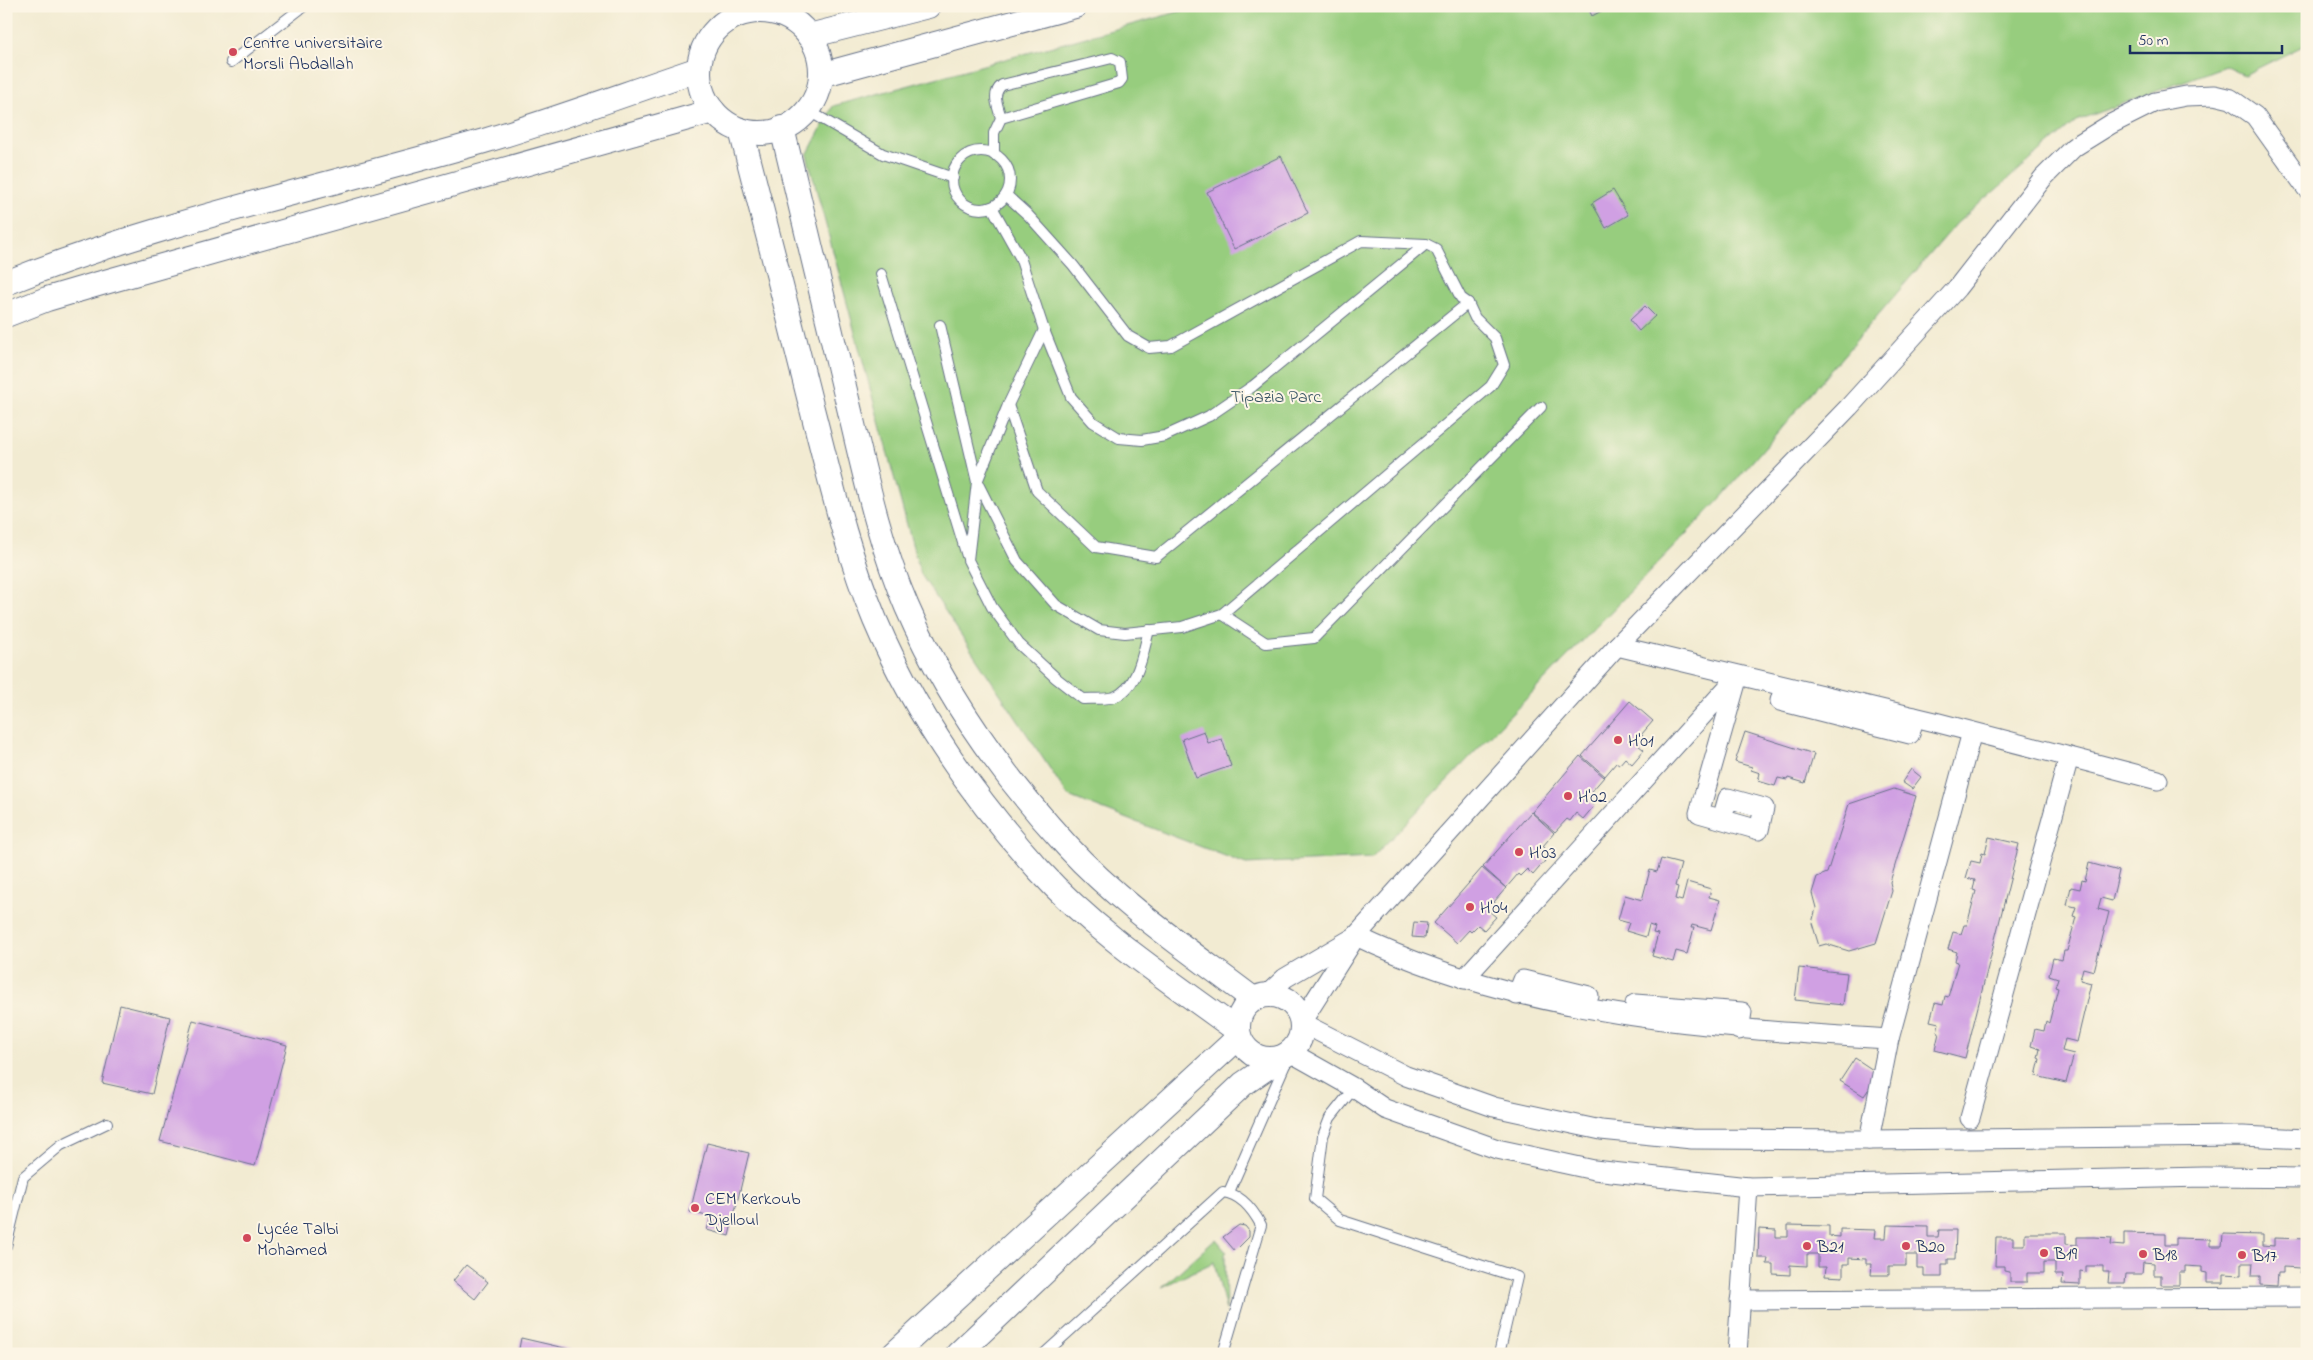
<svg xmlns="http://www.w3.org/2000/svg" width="2313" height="1360" viewBox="0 0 2313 1360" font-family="'Indie Flower',sans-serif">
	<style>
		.green { fill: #97cd7e; stroke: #597e6e }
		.building { fill: #d0a0e3 }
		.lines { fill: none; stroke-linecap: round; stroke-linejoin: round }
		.service-casing { stroke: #667187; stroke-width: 12 }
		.minor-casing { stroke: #667187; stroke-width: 21 }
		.tertiary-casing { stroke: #667187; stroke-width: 26 }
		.service { stroke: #fff; stroke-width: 10 }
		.minor { stroke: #fff; stroke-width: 19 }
		.tertiary { stroke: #fff; stroke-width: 24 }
		.poi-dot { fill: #d1495b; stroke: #fcf5e5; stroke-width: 2 }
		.labels { text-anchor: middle; stroke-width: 4; stroke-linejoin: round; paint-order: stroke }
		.poi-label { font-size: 18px; fill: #1b2f5e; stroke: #fcf5e5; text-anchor: start }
		.park-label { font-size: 18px; fill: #3a5666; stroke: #fcf5e5 }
	</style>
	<rect width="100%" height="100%" fill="#fcf5e5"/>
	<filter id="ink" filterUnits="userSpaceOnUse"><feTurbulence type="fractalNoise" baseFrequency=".02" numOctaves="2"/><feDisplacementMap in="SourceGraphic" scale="10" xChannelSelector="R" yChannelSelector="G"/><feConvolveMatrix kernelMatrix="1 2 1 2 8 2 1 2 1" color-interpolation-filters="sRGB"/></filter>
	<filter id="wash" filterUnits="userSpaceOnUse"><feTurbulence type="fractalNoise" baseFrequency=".0096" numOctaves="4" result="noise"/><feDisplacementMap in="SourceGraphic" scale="20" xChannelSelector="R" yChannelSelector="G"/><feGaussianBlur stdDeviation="1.12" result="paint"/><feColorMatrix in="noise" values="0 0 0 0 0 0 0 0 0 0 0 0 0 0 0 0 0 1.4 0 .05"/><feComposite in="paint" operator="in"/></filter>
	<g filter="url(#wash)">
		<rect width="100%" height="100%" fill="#f2ebd2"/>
		<!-- green -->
		<g class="green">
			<polygon points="1200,6 2307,6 2307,44 2244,75 2225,66 2076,121 1957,223 1721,498 1372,858 1246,864 1068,796 920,573 807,155 833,106"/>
			<polygon points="1216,1239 1227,1252 1225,1254 1226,1310 1214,1262 1162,1287"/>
		</g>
		<g id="blocks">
			<!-- building -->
			<g class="building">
				<polygon points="1587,6 1611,6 1592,16"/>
				<polygon points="1281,156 1308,213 1234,249 1207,192"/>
				<polygon points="1613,190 1628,215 1606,228 1592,203"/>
				<polygon points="1645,306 1655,316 1639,331 1630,320"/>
				<polygon points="1630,701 1653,721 1641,735 1643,736 1637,744 1644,750 1632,764 1625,758 1619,765 1616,763 1605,776 1582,756"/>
				<polygon points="1204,731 1208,743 1222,739 1231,766 1196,778 1182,739"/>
				<polygon points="1745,732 1814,754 1805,783 1788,778 1787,780 1778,778 1775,786 1758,781 1760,773 1751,770 1752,767 1735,762"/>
				<polygon points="1580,756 1604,777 1592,791 1594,792 1588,800 1594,806 1583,819 1576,813 1570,821 1567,819 1555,832 1532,812"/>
				<polygon points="1911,769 1921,777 1912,789 1902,782"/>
				<polygon points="1894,789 1916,796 1890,882 1892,891 1876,943 1849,951 1826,944 1819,946 1812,923 1816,908 1812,893 1817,877 1827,873 1849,804"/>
				<polygon points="1531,812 1554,833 1543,846 1545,848 1538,855 1545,861 1533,875 1527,869 1520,876 1518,874 1506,888 1483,867"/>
				<polygon points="1989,837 2019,844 1965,1058 1935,1050 1939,1033 1937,1032 1939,1023 1930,1021 1935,1003 1943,1005 1945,996 1948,997 1958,962 1955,961 1957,952 1948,949 1953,932 1961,934 1964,925 1967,925 1976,891 1973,890 1975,880 1966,878 1971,861 1980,863 1982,853 1985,854"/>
				<polygon points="1661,859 1681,864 1675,886 1678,887 1675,899 1682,901 1687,882 1711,889 1709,897 1720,900 1711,930 1692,925 1691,928 1694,928 1687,954 1676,951 1673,962 1652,956 1658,934 1653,933 1655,927 1649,925 1646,937 1626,931 1629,923 1618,920 1625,895 1642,900 1650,870 1657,872"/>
				<polygon points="2089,863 2119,871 2112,901 2101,898 2098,909 2109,912 2094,971 2083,968 2080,980 2091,983 2077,1042 2065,1039 2062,1051 2074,1054 2066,1083 2036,1076 2040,1059 2038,1058 2040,1049 2031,1046 2035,1029 2044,1031 2046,1021 2049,1023 2058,988 2055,987 2058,978 2049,975 2053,958 2062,960 2064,951 2067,951 2076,917 2073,916 2076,907 2067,905 2071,887 2080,889 2082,880 2085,881"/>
				<polygon points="1482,868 1506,888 1494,902 1496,904 1489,911 1496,917 1484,930 1478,925 1471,932 1469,930 1457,943 1434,923"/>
				<polygon points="1414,922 1427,923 1425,938 1412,937"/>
				<polygon points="1799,968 1847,973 1843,1005 1795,1000"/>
				<polygon points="120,1005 170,1017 152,1094 102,1083"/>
				<polygon points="193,1020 287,1045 255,1166 160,1141"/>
				<polygon points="1855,1058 1879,1074 1864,1096 1840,1081"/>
				<polygon points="707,1143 749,1153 729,1236 707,1230 711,1217 690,1212"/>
				<polygon points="1239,1225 1245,1226 1249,1231 1249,1237 1235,1251 1223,1237"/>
				<polygon points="1788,1225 1829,1226 1829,1236 1840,1237 1840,1229 1875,1230 1874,1238 1886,1238 1887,1225 1928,1226 1928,1237 1938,1237 1939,1230 1956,1230 1955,1259 1948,1259 1948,1264 1942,1264 1942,1277 1924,1277 1924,1268 1917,1268 1917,1255 1906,1255 1906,1266 1889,1266 1889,1275 1871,1275 1872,1264 1866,1264 1866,1259 1849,1258 1849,1264 1843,1264 1843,1277 1825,1276 1826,1267 1818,1267 1818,1254 1807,1254 1807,1266 1790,1265 1790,1275 1773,1274 1773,1264 1767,1264 1768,1258 1758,1258 1759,1229 1776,1230 1776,1237 1788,1237"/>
				<polygon points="2025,1233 2066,1233 2066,1244 2077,1245 2077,1237 2094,1237 2112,1238 2111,1245 2124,1246 2124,1233 2165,1234 2165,1245 2176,1245 2176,1238 2210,1239 2210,1246 2222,1246 2223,1234 2263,1235 2263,1245 2274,1246 2274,1238 2307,1239 2307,1273 2300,1273 2301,1268 2283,1267 2283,1273 2278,1273 2277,1286 2260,1285 2260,1276 2252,1276 2253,1263 2241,1263 2241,1275 2224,1274 2224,1283 2207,1283 2207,1273 2202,1272 2202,1267 2185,1266 2185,1272 2179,1272 2179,1285 2161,1285 2161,1275 2154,1275 2154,1263 2143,1262 2142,1274 2126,1274 2125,1283 2108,1283 2109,1272 2103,1272 2103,1266 2086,1266 2086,1272 2080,1271 2080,1285 2062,1284 2063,1275 2055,1275 2055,1262 2044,1262 2044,1273 2027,1273 2027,1282 2010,1282 2010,1272 2004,1271 2004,1266 1995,1266 1996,1237 2013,1237 2013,1245 2025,1245"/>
				<polygon points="466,1265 488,1282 475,1299 453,1281"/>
				<polygon points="521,1338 573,1350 572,1354 518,1354"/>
			</g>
		</g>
	</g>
	<g filter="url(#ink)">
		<use href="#blocks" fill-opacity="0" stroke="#667187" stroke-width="1"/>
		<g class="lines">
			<defs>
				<g id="service">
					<polyline points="231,62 304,6"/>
					<polyline points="807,110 883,154 953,178"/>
					<circle cx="981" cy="180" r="29"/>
					<path d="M 994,155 L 994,133 L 1001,118 L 1119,83 L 1122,79 L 1120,62 L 1112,58 L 1002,85 C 991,94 998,106 1001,118"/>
					<polyline points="1006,195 1028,215 1073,265 1128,336 1149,348 1171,346 1361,241 1426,244 1436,249 1461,298 1468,303 1475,318 1495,338 1504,365 1491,386 1222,614 1182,627 1125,633 1099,630 1056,605 1017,561 977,482 1008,405 1044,330"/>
					<polyline points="992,207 1020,257 1044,330 1071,397 1093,422 1119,438 1142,440 1165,436 1209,416 1253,386 1426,244"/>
					<polyline points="881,274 967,556"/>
					<path d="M 940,325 L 977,482 L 968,560 L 992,607 L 1019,644 L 1056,678 L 1083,699 C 1092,698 1106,700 1114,697 C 1139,688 1143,651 1149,630"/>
					<polyline points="1008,405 1037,491 1096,547 1156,557 1468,303"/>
					<polyline points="1222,614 1266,643 1314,638 1541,407"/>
					<polyline points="1354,1088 1330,1118 1323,1136 1315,1199 1340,1220 1517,1277 1499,1354"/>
					<polyline points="1229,1192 1287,1060"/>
					<polyline points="6,1246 23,1177 61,1145 107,1123"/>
					<path d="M 1044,1354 L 1223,1192 C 1240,1194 1253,1210 1261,1225 L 1223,1354"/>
				</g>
				<g id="minor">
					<polyline points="1617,646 1935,722 2158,780"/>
					<polyline points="1784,687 1780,701 1910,734 1914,717"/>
					<path d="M 1356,936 C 1522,1016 1708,1028 1889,1039"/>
					<polyline points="1464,979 1738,676 1699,813 1759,830 1764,808 1728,798 1722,819"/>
					<polyline points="1267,995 1285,978 1353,938"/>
					<polyline points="1517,995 1523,980 1589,996"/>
					<polyline points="1635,1004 1742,1012 1739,1030"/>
					<polyline points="1302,1021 1356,936 1617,646 1849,407 1957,288 2043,178 2074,147 2111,124 2155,102 2186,96 2214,95 2231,99 2255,116 2307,189"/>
					<polyline points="1302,1023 1406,1076 1494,1107 1601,1130 1692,1139 1869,1140 2243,1136 2307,1139"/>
					<polyline points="1290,1052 1354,1088 1385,1109 1497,1149 1594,1170 1748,1187 2204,1177 2307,1178"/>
					<polyline points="1970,1118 2069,757"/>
					<polyline points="1869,1140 1889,1039 1972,732"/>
					<polyline points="1740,1300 2307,1297"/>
					<polyline points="1737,1354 1748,1187"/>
				</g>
				<g id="tertiary">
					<circle cx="760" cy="72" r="61"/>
					<polyline points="809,36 928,6"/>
					<polyline points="821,75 1075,6"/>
					<path d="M 782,128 C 804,219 826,309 847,399 C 864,470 878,540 907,607 C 945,695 1002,775 1067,846 C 1121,905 1190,951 1253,999"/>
					<path d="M 741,130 C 765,222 788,313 811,405 C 830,478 846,550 875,620 C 914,712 972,796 1039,870 C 1096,933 1169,980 1238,1031"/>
					<path d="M 6,283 C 161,221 325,187 484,141 C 556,120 627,93 699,69"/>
					<polyline points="6,315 47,299 98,284 713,111"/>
					<circle cx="1270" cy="1027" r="32"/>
					<polyline points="894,1354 1239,1037"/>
					<polyline points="958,1354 1243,1084 1281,1058"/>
				</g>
			</defs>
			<!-- service casing -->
			<use href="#service" class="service-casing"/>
			<!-- minor casing -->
			<use href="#minor" class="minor-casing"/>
			<!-- tertiary casing -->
			<use href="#tertiary" class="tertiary-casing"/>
			<!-- service -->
			<use href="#service" class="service"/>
			<!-- minor -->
			<use href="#minor" class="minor"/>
			<!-- tertiary -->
			<use href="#tertiary" class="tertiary"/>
		</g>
	</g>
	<!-- markers -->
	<g class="poi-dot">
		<circle cx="233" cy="52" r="5"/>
		<circle cx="1618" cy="740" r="5"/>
		<circle cx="1568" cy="796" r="5"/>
		<circle cx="1519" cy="852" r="5"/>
		<circle cx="1470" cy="907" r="5"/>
		<circle cx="695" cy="1208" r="5"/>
		<circle cx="247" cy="1238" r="5"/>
		<circle cx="1807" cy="1246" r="5"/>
		<circle cx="1906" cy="1246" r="5"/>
		<circle cx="2044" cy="1253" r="5"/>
		<circle cx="2143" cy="1254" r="5"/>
		<circle cx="2242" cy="1255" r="5"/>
	</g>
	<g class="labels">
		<!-- poi labels -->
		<g class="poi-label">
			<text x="243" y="48">Centre universitaire<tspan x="243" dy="21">Morsli Abdallah</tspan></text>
			<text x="1628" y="746">H'01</text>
			<text x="1578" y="802">H'02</text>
			<text x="1529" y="858">H'03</text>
			<text x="1480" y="913">H'04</text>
			<text x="705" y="1204">CEM Kerkoub<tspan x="705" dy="21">Djelloul</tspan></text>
			<text x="257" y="1234">Lycée Talbi<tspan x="257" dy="21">Mohamed</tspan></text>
			<text x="1817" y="1252">B21</text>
			<text x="1916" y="1252">B20</text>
			<text x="2054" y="1259">B19</text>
			<text x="2153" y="1260">B18</text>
			<text x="2252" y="1261">B17</text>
		</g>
		<!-- park labels -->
		<g class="park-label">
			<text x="1276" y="402">Tipazia Parc</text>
		</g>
	</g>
	<!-- margin -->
	<rect width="2313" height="1360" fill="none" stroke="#fcf5e5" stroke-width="25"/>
	<!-- scale -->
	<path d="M2130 45v8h152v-8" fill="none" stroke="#1b2f5e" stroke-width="2.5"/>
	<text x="2138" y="45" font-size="15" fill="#1b2f5e" stroke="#fcf5e5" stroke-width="4" paint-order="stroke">50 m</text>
</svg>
